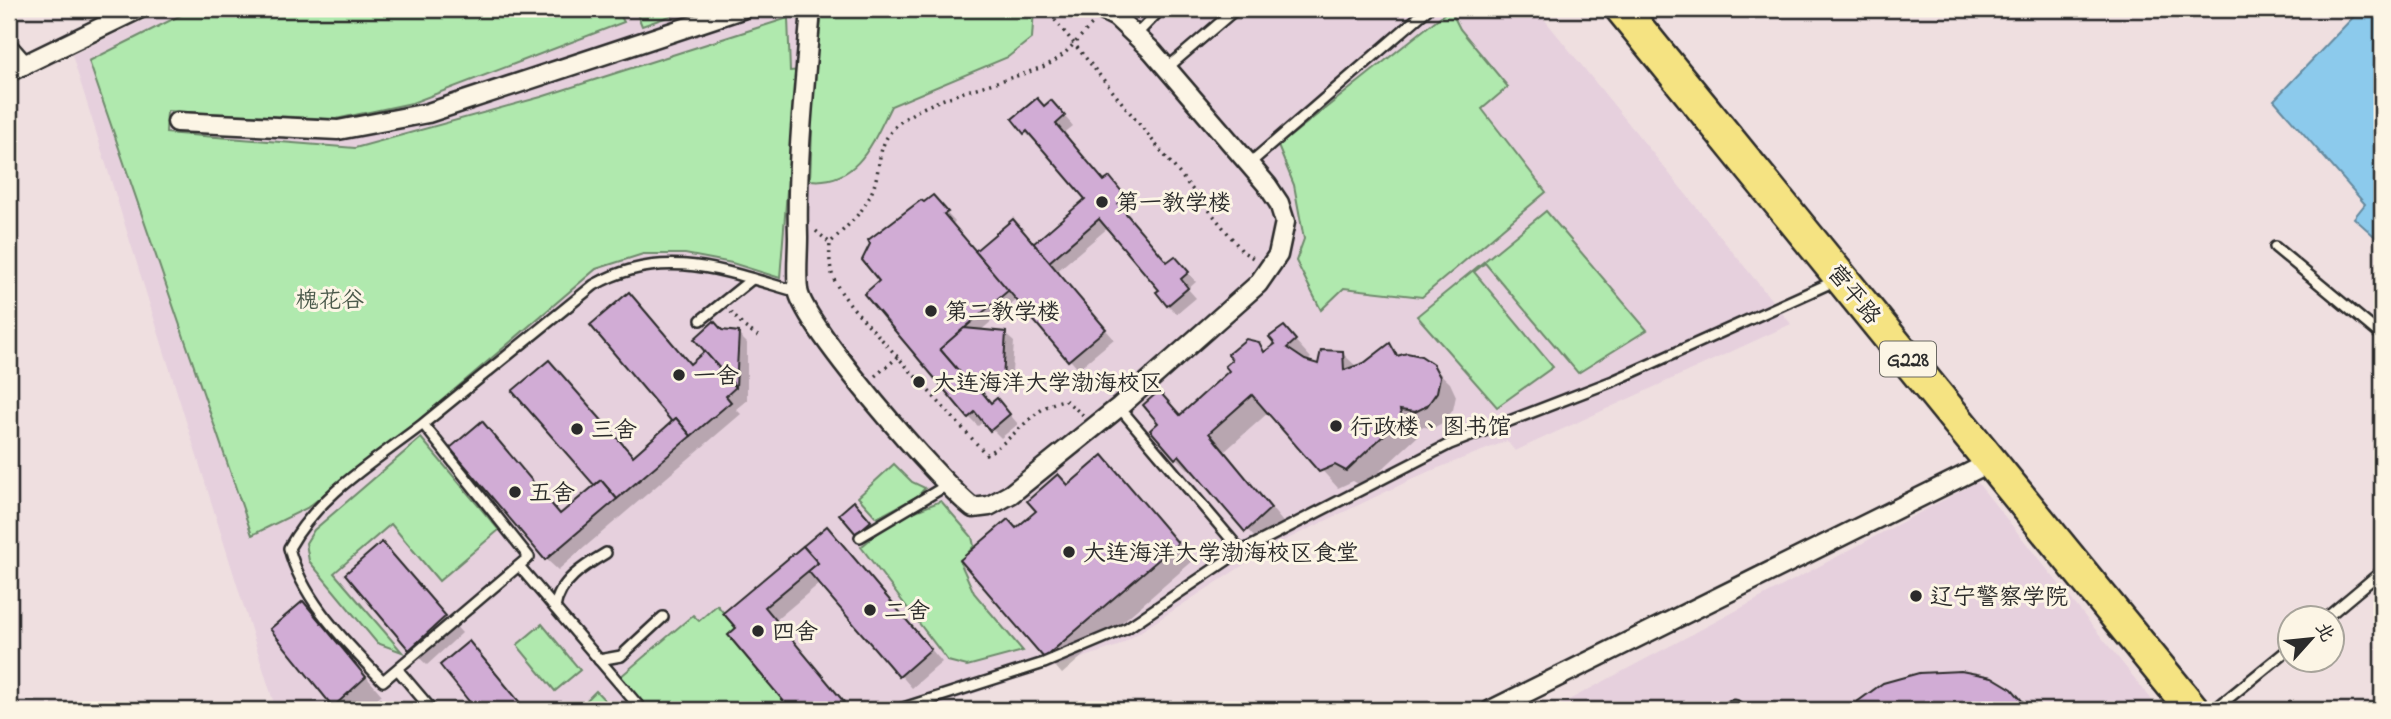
<svg xmlns="http://www.w3.org/2000/svg" width="2391" height="719" viewBox="0 0 2391 719" font-family="'Indie Flower','LXGW WenKai TC',sans-serif">
	<style>
		.built { fill: #e6d0dd }
		.green { fill: #b0e9ae; stroke: #6e8a6c; stroke-width: 2 }
		.water { fill: #8ccaec; stroke: #658a9f; stroke-width: 2 }
		.shadow { fill: #0003 }
		.building { fill: #d1acd5; stroke: #2b2b2b; stroke-width: 2 }
		.lines { fill: none; stroke-linecap: round; stroke-linejoin: round }
		.lane-casing { stroke: #2b2b2b; stroke-width: 14 }
		.street-casing { stroke: #2b2b2b; stroke-width: 23 }
		.highway-casing { stroke: #2b2b2b; stroke-width: 37 }
		.path { stroke: #2b2b2b; stroke-width: 3.5; stroke-dasharray: 2 5; stroke-linecap: butt }
		.lane { stroke: #fcf5e5; stroke-width: 9 }
		.street { stroke: #fcf5e5; stroke-width: 18 }
		.highway { stroke: #f5e382; stroke-width: 32 }
		.poi-dot { fill: #2b2b2b; stroke: #fcf5e5; stroke-width: 2.5 }
		.labels { text-anchor: middle; stroke-width: 6; stroke-linejoin: round; paint-order: stroke }
		.shield { fill: #fcf5e5; stroke: #6a6863; stroke-width: 2 }
		.shield-label { font-size: 21px; font-weight: bold; fill: #2b2b2b }
		.poi-label { font-size: 23px; fill: #2b2b2b; stroke: #fcf5e5; text-anchor: start }
		.street-label { font-size: 23px; fill: #2b2b2b; stroke: #fcf5e5 }
		.park-label { font-size: 23px; fill: #4c5a4c; stroke: #fcf5e5 }
	</style>
	<rect width="100%" height="100%" fill="#efdfe0"/>
	<filter id="ink" filterUnits="userSpaceOnUse"><feTurbulence type="fractalNoise" baseFrequency=".0143" numOctaves="2"/><feDisplacementMap in="SourceGraphic" scale="14" xChannelSelector="R" yChannelSelector="G"/><feConvolveMatrix kernelMatrix="1 2 1 2 8 2 1 2 1" color-interpolation-filters="sRGB"/></filter>
	<g filter="url(#ink)">
		<!-- built -->
		<g class="built">
			<polygon points="167,9 1536,9 1791,324 1515,451 1507,441 1423,474 1273,546 1118,646 924,710 276,710 72,55"/>
			<polygon points="1977,482 2160,710 1550,710"/>
		</g>
		<!-- green -->
		<g class="green">
			<path d="M 193,9 L 617,9 L 624,22 L 412,103 L 336,119 L 167,111 L 166,133 L 355,148 L 541,97 L 788,18 L 790,71 L 814,69 L 823,9 L 1034,9 L 1032,38 L 1008,57 L 891,106 C 873,142 858,185 810,180 L 812,132 L 791,141 L 780,278 L 732,263 L 685,254 L 643,254 L 596,269 L 406,431 L 307,508 L 252,535 L 89,61 Z"/>
			<polygon points="635,9 690,9 642,26"/>
			<polygon points="1450,9 1460,29 1508,87 1482,109 1546,192 1422,297 1344,288 1321,310 1296,261 1304,239 1294,185 1278,146"/>
			<polygon points="1546,211 1647,330 1578,373 1485,263 1474,272 1553,367 1497,407 1417,316"/>
			<polygon points="421,438 499,530 439,581 391,524 334,573 402,652 377,643 309,561 306,543 314,530"/>
			<polygon points="894,464 912,482 925,488 918,496 877,518 858,497"/>
			<polygon points="941,501 972,537 974,546 960,562 974,593 1023,651 967,666 948,661 861,547 893,520"/>
			<polygon points="717,605 736,628 728,635 791,710 649,710 620,677 693,615 699,621"/>
			<polygon points="542,624 580,670 555,691 517,645"/>
			<polygon points="596,691 614,710 577,710"/>
		</g>
		<!-- water -->
		<polygon class="water" points="2361,9 2382,9 2382,243 2354,218 2365,204 2274,100"/>
		<!-- shadow -->
		<g class="shadow">
			<polygon points="649,9 665,9 659,12"/>
			<polygon points="1045,107 1060,111 1073,126 1063,134 1105,183 1118,188 1134,207 1125,214 1168,264 1183,267 1196,282 1188,289 1196,298 1177,314 1168,305 1161,290 1109,227 1056,272 1114,339 1078,369 1018,299 980,331 1005,334 1014,342 1011,387 975,386 992,405 1006,410 1018,424 1001,438 984,421 978,426 969,417 866,294 882,281 941,207 955,222 951,224 976,252 1034,245 1088,200 1037,139 1034,141 1025,132"/>
			<polygon points="629,294 691,365 723,332 738,334 747,343 747,400 736,409 741,414 558,570 546,559 561,516 597,486 515,392 634,458 675,422"/>
			<polygon points="1284,328 1311,358 1308,361 1320,367 1342,353 1357,367 1390,345 1401,357 1432,366 1450,383 1456,396 1453,410 1444,422 1433,428 1415,426 1418,436 1363,487 1353,481 1338,488 1269,412 1225,451 1286,526 1263,547 1196,472 1193,474 1176,457 1160,423 1181,417 1258,344 1266,353 1277,344"/>
			<polygon points="1103,457 1194,560 1062,674 963,561 1016,530"/>
			<polygon points="859,509 876,527 863,538 841,514"/>
			<polygon points="838,540 942,662 912,688 820,583 776,620 851,710 793,710 730,635"/>
			<polygon points="382,544 462,633 427,665 410,649"/>
			<polygon points="303,604 382,695 365,710 339,710 334,705"/>
			<polygon points="469,643 486,660 527,710 478,710 442,665"/>
			<polygon points="1883,685 2024,703 2030,710 1850,710"/>
		</g>
		<!-- building -->
		<g class="building">
			<polygon points="1037,98 1044,106 1051,100 1065,116 1056,124 1104,181 1110,177 1126,197 1118,204 1167,262 1175,256 1189,272 1181,279 1188,288 1167,306 1156,292 1159,290 1099,219 1049,262 1033,244 1085,199 1027,131 1024,134 1012,119"/>
			<polygon points="933,195 948,212 944,214 1009,290 940,349 970,384 973,381 991,403 997,398 1010,414 990,431 975,412 968,418 864,294 879,281 862,260 870,244 868,240 921,200 924,202"/>
			<polygon points="1013,219 1106,329 1068,361 975,251"/>
			<polygon points="629,292 690,364 705,351 736,387 726,396 731,402 691,436 676,418 672,422 590,325"/>
			<polygon points="714,321 722,330 739,332 736,387 694,339"/>
			<polygon points="1284,326 1296,340 1287,348 1305,360 1318,364 1321,350 1343,351 1344,370 1364,363 1390,343 1397,356 1407,353 1421,356 1433,364 1440,377 1437,392 1427,406 1415,412 1400,410 1402,418 1346,471 1335,465 1319,472 1252,395 1209,433 1271,508 1245,532 1179,455 1175,459 1150,430 1158,423 1143,405 1159,391 1180,415 1229,371 1225,366 1232,360 1228,354 1246,339 1259,342 1264,352 1275,344 1269,337"/>
			<polygon points="964,328 1006,332 1003,379 964,377 940,349"/>
			<polygon points="549,360 633,456 676,418 691,436 617,499 601,480 594,485 512,391"/>
			<polygon points="482,421 560,514 601,480 617,499 545,560 450,448"/>
			<polygon points="1103,455 1178,543 1044,658 960,560 1008,519 1016,528 1036,511 1027,501 1058,474 1068,485"/>
			<polygon points="854,501 871,521 856,534 839,514"/>
			<polygon points="827,526 931,649 899,677 808,571 818,563 803,546"/>
			<polygon points="382,542 446,616 409,650 345,574"/>
			<polygon points="803,546 818,563 765,607 844,702 835,710 791,710 728,635 736,628 723,613"/>
			<polygon points="303,601 366,677 333,707 270,629"/>
			<polygon points="469,641 526,710 476,710 440,665"/>
			<polygon points="1961,671 1992,677 2012,689 2030,710 1846,710 1883,683 1919,673"/>
			<polygon points="380,700 389,710 368,710"/>
		</g>
		<g class="lines">
			<defs>
				<g id="lane">
					<polyline points="1136,35 1161,9"/>
					<polyline points="1167,68 1236,9"/>
					<polyline points="1250,163 1428,9"/>
					<polyline points="2275,247 2382,336"/>
					<polyline points="701,320 752,279"/>
					<polyline points="1119,407 1242,552"/>
					<path d="M 423,424 C 375,461 319,494 289,548 C 303,602 346,642 383,681 L 529,557 L 423,424 L 594,285 C 664,245 727,272 798,292"/>
					<polyline points="860,537 947,485"/>
					<polyline points="519,566 642,710"/>
					<path d="M 555,608 C 559,581 584,566 606,553"/>
					<polyline points="2326,618 2382,571"/>
					<polyline points="599,660 621,656 663,617"/>
					<polyline points="398,670 432,710"/>
					<polyline points="897,710 1044,663 1127,628 1236,554 1450,444 1613,381 1837,280"/>
					<polyline points="2214,710 2290,648"/>
				</g>
				<g id="street">
					<path d="M 811,9 C 805,84 796,161 798,237 C 798,254 796,273 798,290 C 803,325 941,484 973,508 L 989,506 L 1011,494 L 1119,407 L 1258,284 L 1278,255 L 1285,222 L 1279,203 L 1267,185 L 1152,51 L 1116,17 L 1100,9"/>
					<polyline points="9,48 24,65"/>
					<polyline points="9,72 139,9"/>
					<polyline points="177,122 338,130 428,113 742,9"/>
					<polyline points="1491,710 1991,462"/>
					<polyline points="1733,710 1734,710"/>
				</g>
				<polyline id="highway" points="1622,9 2193,710"/>
			</defs>
			<!-- lane casing -->
			<use href="#lane" class="lane-casing"/>
			<!-- street casing -->
			<use href="#street" class="street-casing"/>
			<!-- highway casing -->
			<use href="#highway" class="highway-casing"/>
			<!-- path -->
			<g class="path">
				<polyline points="1046,9 1243,252 1255,259"/>
				<polyline points="816,231 830,243"/>
				<polyline points="731,312 743,326 758,336"/>
				<polyline points="875,376 898,357"/>
				<path d="M 1083,415 L 1065,400 C 1035,404 1014,441 986,454 L 854,309 C 834,284 828,275 830,243 C 845,228 863,213 871,194 C 883,167 874,147 897,125 C 929,95 1006,83 1047,65 C 1068,55 1078,37 1094,23"/>
			</g>
			<!-- lane -->
			<use href="#lane" class="lane"/>
			<!-- street -->
			<use href="#street" class="street"/>
			<!-- highway -->
			<use href="#highway" class="highway"/>
		</g>
	</g>
	<!-- markers -->
	<g class="poi-dot">
		<circle cx="1102" cy="202" r="7"/>
		<circle cx="931" cy="311" r="7"/>
		<circle cx="679" cy="375" r="7"/>
		<circle cx="919" cy="382" r="7"/>
		<circle cx="1336" cy="426" r="7"/>
		<circle cx="577" cy="429" r="7"/>
		<circle cx="515" cy="492" r="7"/>
		<circle cx="1069" cy="552" r="7"/>
		<circle cx="1916" cy="596" r="7"/>
		<circle cx="870" cy="610" r="7"/>
		<circle cx="758" cy="631" r="7"/>
	</g>
	<g class="labels">
		<!-- shield labels -->
		<rect class="shield" x="1880" y="341.5" width="56" height="35" rx="5"/>
		<g class="shield-label">
			<text x="1908" y="366">G228</text>
		</g>
		<!-- poi labels -->
		<g class="poi-label">
			<text x="1116" y="210">第一教学楼</text>
			<text x="945" y="319">第二教学楼</text>
			<text x="693" y="383">一舍</text>
			<text x="933" y="390">大连海洋大学渤海校区</text>
			<text x="1350" y="434">行政楼、图书馆</text>
			<text x="591" y="437">三舍</text>
			<text x="529" y="500">五舍</text>
			<text x="1083" y="560">大连海洋大学渤海校区食堂</text>
			<text x="1930" y="604">辽宁警察学院</text>
			<text x="884" y="618">二舍</text>
			<text x="772" y="639">四舍</text>
		</g>
		<!-- street labels -->
		<g class="street-label">
			<text transform="translate(1855 294) rotate(51)" y="8">营平路</text>
		</g>
		<!-- park labels -->
		<g class="park-label">
			<text x="330" y="307">槐花谷</text>
		</g>
	</g>
	<!-- margin -->
	<rect width="2391" height="719" fill="none" stroke="#fcf5e5" stroke-width="35"/>
	<rect x="18" y="18" width="2356" height="684" fill="none" stroke="#2b2b2b" stroke-width="2.5" filter="url(#ink)"/>
	<!-- north arrow -->
	<g transform="translate(2311 639) rotate(63)"><circle r="33" fill="#fcf5e5" stroke="#a8a49b" stroke-width="2"/>
	<path d="M0-5L12 26L0 18L-12 26Z" fill="#2b2b2b"/>
	<text y="-10" font-size="19" font-weight="bold" text-anchor="middle" fill="#2b2b2b">北</text>
	</g>
</svg>
